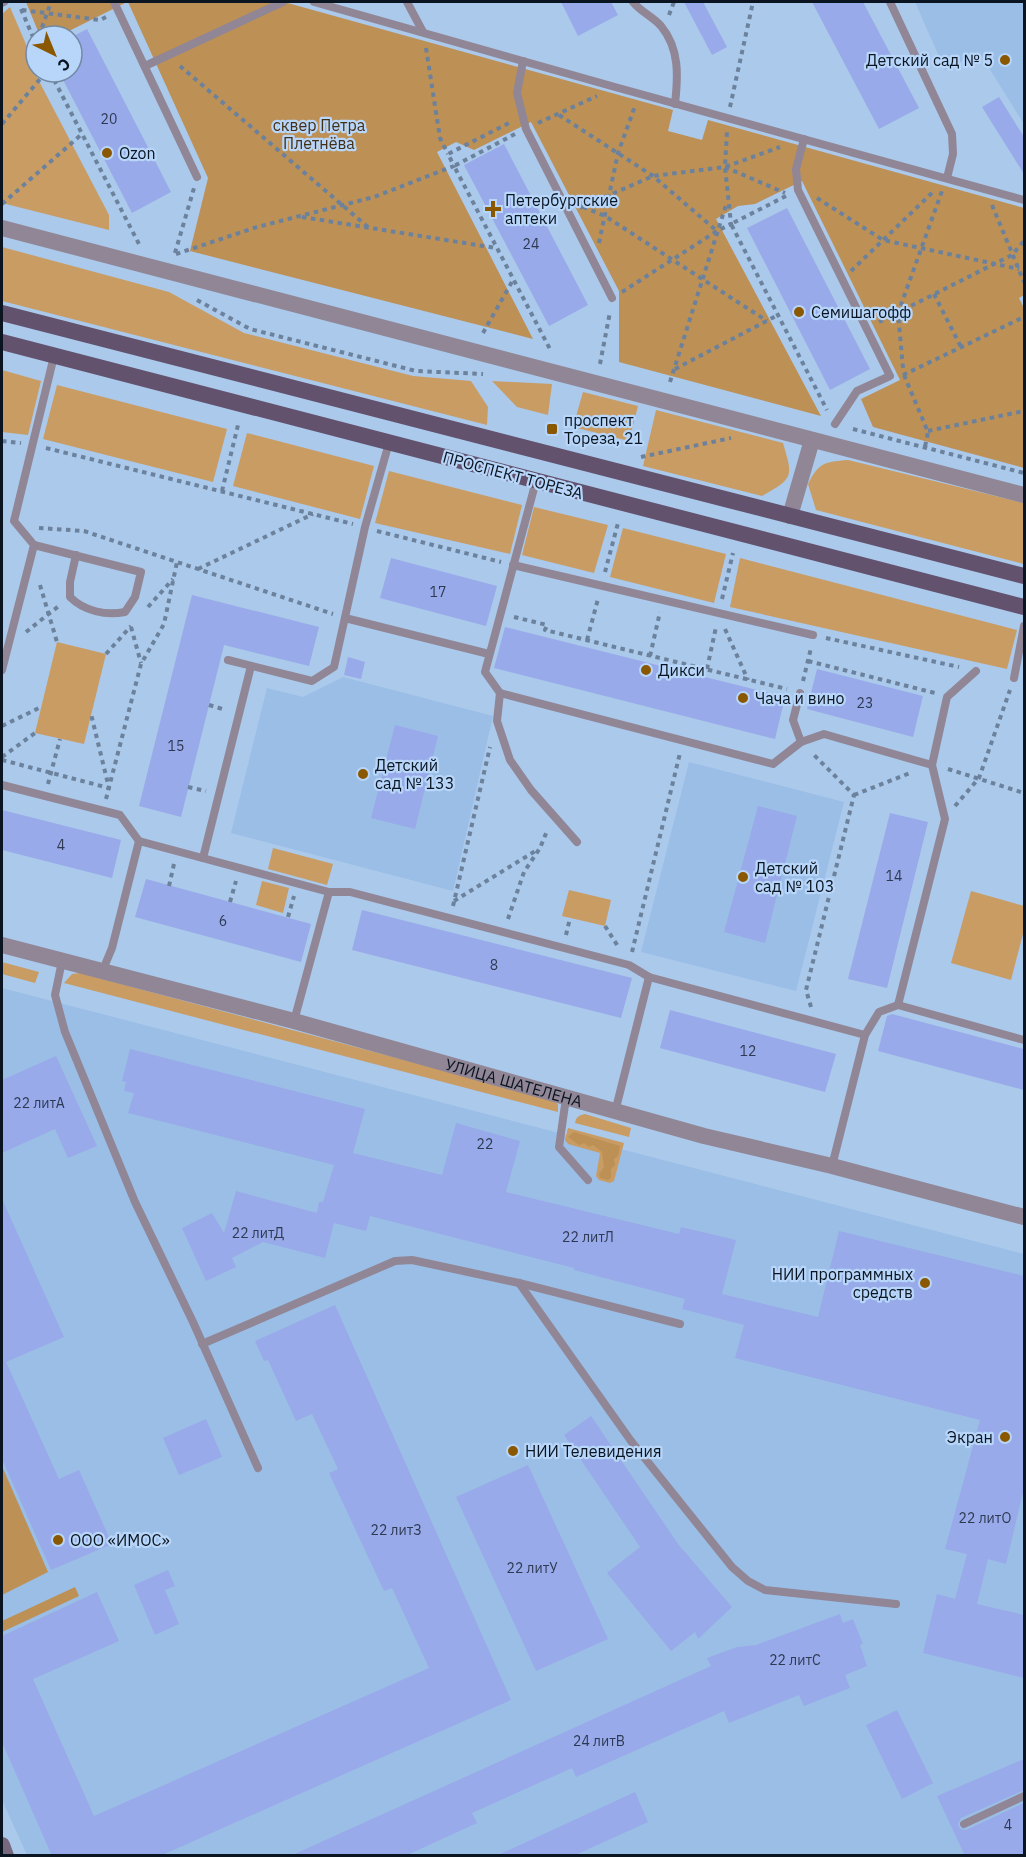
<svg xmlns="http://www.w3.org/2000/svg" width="1026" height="1857" viewBox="0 0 1026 1857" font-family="'IBM Plex Sans',sans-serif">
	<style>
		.built { fill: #9bbee6 }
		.green { fill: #c99c64 }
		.forest { fill: #bd9056 }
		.building { fill: #98aae9 }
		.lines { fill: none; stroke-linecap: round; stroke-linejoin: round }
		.path { stroke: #6c829c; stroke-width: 4; stroke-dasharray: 4.5 4.5; stroke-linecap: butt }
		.service { stroke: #908696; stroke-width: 8 }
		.minor { stroke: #908696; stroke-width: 16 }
		.secondary { stroke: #76687f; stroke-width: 16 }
		.primary { stroke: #63526e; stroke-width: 16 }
		.poi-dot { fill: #8a5800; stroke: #b8d6f9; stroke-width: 2 }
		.labels { text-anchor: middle; stroke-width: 4.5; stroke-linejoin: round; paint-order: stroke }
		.number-label { font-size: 14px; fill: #2e3a53 }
		.poi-label { font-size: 16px; fill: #0a1521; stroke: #b8d6f9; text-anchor: start }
		.park-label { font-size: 16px; fill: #432f15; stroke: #b8d6f9 }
		.street-label { font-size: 16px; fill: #0a1521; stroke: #b8d6f9 }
	</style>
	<rect width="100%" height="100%" fill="#abc9eb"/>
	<!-- built -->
	<g class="built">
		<polygon points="915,2 1024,2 1024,124 979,52 945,70"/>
		<polygon points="343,677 493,716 453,891 231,833 267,688 303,697"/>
		<polygon points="689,762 844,802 796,991 641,952"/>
		<polygon points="2,988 1024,1254 1024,1855 27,1855 2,1800"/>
	</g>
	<!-- green -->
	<g class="green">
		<polygon points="10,7 31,56 28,60 109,215 109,230 2,203 2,14"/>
		<polygon points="2,247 169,292 244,333 413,376 471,381 488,407 487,425 2,301"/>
		<polygon points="2,370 41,381 28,435 2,432"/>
		<polygon points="492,381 552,384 548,415 517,407"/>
		<polygon points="57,385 227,429 213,482 43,439"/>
		<polygon points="583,392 638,406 629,441 573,427"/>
		<path d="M 656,410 L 783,443 C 793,477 794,478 762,496 L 643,466 Z"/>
		<polygon points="247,433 374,466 360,519 233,486"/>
		<path d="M 848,460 L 1024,503 L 1024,564 L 816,510 L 808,484 C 819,462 825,462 848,460 Z"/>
		<polygon points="389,471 522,505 510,554 375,523"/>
		<polygon points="534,507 608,525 594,573 522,555"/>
		<polygon points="623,528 726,554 714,603 610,577"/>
		<polygon points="740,558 1017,630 1007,669 730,607"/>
		<polygon points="57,642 106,654 84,744 35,733"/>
		<polygon points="273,848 333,864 327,885 268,869"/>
		<polygon points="262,881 289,888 283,913 256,905"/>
		<polygon points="569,890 611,900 605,926 562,916"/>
		<polygon points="971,891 1024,906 1024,930 1011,980 951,963"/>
		<polygon points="2,962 39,972 35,983 2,974"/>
		<polygon points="80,973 550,1099 558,1104 558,1112 64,983 72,974"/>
		<path d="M 585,1114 L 631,1128 L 629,1137 L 575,1123 C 576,1117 579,1115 585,1114 Z"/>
		<polygon points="568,1128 624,1143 614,1181 610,1183 599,1180 596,1176 600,1153 568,1144 565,1140"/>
	</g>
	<!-- forest -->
	<g class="forest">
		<polygon points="26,2 127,2 59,36 40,36"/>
		<polygon points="128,2 284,2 673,110 668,131 702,140 708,120 1024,208 1024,295 1019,298 1024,308 1024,468 873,427 861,399 900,380 802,181 755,204 738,206 716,219 821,416 619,362 619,291 531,122 474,150 456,142 437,152 533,339 190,251 208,178"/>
		<polygon points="574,1132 620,1146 618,1156 614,1159 615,1165 611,1169 611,1178 608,1180 600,1178 599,1174 604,1167 602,1152 593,1145 589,1147 584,1143 579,1145 568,1137"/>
		<polygon points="2,1466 48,1572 2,1595"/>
		<polygon points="75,1587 79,1596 2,1632 2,1621"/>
	</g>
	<!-- building -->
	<g class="building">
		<polygon points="561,2 611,2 618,15 578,36"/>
		<polygon points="684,2 703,2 727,47 712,55"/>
		<polygon points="812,2 863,2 919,108 879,129"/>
		<polygon points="87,29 171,192 132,213 59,72 72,72 72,37"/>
		<polygon points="999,97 1024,137 1024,174 982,107"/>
		<polygon points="504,144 588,305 549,326 464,165"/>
		<polygon points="787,208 870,369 830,390 747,228"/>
		<polygon points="391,558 497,586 486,626 380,598"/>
		<polygon points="192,595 319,627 309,666 224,645 181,817 139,806"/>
		<polygon points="505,627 785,697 775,739 494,668"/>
		<polygon points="348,657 365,662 361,679 344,675"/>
		<polygon points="817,669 923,696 913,737 807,709"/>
		<polygon points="395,725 438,736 415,829 371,818"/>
		<polygon points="758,806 797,816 765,943 724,932"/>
		<polygon points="2,810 121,840 112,878 2,850"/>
		<polygon points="890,813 928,822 887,988 848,979"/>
		<polygon points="146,879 311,924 301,962 135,917"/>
		<polygon points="362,910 632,978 621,1018 352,950"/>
		<polygon points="670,1010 836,1054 825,1092 660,1048"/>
		<polygon points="892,1014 1024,1049 1024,1090 878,1051 887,1016"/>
		<polygon points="130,1049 365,1109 353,1153 442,1175 456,1123 520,1141 506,1192 679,1234 681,1227 736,1240 722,1294 818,1317 839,1231 1024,1276 1024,1488 1006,1564 988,1559 977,1604 1024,1615 1024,1678 923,1653 937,1594 955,1599 967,1554 945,1549 980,1420 735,1358 744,1325 682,1309 685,1299 574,1270 574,1268 370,1216 366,1231 334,1223 325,1258 263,1242 232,1258 236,1267 206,1281 182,1228 212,1213 224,1233 236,1191 317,1213 319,1202 323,1202 334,1165 128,1113 134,1093 124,1091 126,1082 122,1081"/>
		<polygon points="56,1056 97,1146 68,1158 55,1129 2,1153 2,1080"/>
		<polygon points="2,1199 64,1337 6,1362 59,1479 79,1470 112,1544 51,1570 2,1459"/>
		<polygon points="335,1305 511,1700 160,1856 52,1856 2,1742 2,1636 97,1592 119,1641 33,1679 94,1816 429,1668 392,1588 384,1591 329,1473 338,1469 312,1414 296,1421 268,1360 264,1361 255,1341"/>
		<polygon points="591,1416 678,1544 732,1607 698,1639 695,1632 671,1651 607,1573 640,1547 564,1435"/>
		<polygon points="206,1419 222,1457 179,1475 163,1438"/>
		<polygon points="528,1465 608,1639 536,1671 456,1497"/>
		<polygon points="168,1570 175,1586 165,1590 179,1624 155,1635 134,1585"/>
		<polygon points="840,1614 843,1623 853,1619 863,1644 860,1645 867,1666 845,1675 850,1688 804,1706 799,1695 729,1723 724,1711 576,1777 572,1768 472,1813 477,1823 405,1856 290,1856 711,1666 707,1658 737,1647 756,1645"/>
		<polygon points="897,1710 933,1783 902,1799 866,1725"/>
		<polygon points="1024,1759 1024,1790 961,1818 958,1824 960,1829 966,1830 1024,1803 1024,1856 965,1856 937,1796"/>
		<polygon points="635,1792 648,1822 573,1856 496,1856"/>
	</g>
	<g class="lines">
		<!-- path -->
		<g class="path">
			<polyline points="21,9 36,44"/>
			<polyline points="22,10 100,20 106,17"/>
			<polyline points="669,15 674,2"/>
			<polyline points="39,36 51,2"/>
			<polyline points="426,48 440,138 448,154"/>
			<polyline points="180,66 369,228"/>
			<polyline points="50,72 139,244"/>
			<polyline points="730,107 753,2"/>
			<polyline points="559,115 653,176 717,231"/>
			<polyline points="538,123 597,96"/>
			<polyline points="2,124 46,72"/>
			<polyline points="515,134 454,166 551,351"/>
			<polyline points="725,167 785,193"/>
			<polyline points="786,196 731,224 827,410"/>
			<polyline points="817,198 883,240 1019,269"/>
			<polyline points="2,204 82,134"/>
			<polyline points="992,205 1024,282"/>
			<polyline points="583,207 605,216 767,321"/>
			<polyline points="580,208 653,176 725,167 780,147"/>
			<polyline points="302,217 496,248"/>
			<polyline points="599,243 618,153 635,106"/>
			<polyline points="175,253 194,188"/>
			<polyline points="176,254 257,227 374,197 454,166 448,154 511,122"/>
			<polyline points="851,271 934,191"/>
			<polyline points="622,292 717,231 731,224 725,167 727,132"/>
			<polyline points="934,294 961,347"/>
			<polyline points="197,300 250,329 416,371 483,374"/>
			<polyline points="879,322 1012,255 1024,241"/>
			<polyline points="483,333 513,280"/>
			<polyline points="600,364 610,312"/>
			<polyline points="903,368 898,313 942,191"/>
			<polyline points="675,369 778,315"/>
			<polyline points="903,375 1024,317"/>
			<polyline points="904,375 928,432 925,447"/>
			<polyline points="670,382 727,202"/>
			<polyline points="853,429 1024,473"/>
			<polyline points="928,431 1024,411"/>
			<polyline points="2,441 21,443"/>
			<polyline points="46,448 353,524"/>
			<polyline points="641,457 731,438"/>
			<polyline points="222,491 238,425"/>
			<polyline points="39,528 84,531 333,614"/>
			<polyline points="377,531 501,562"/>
			<polyline points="198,569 313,514"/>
			<polyline points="605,572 618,523"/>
			<polyline points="40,585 57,642"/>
			<polyline points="722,599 733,553"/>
			<polyline points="148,607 173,579"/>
			<polyline points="514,617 547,625 545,630 787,689"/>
			<polyline points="131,627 141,663"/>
			<polyline points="725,629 748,680"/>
			<polyline points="26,632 60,605"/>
			<polyline points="826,638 959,667"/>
			<polyline points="587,640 598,599"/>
			<polyline points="106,654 131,626"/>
			<polyline points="650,656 660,612"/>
			<polyline points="808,661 935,693"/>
			<polyline points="707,669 716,627"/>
			<polyline points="803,681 811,648"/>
			<polyline points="209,705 226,710"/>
			<polyline points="2,726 41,707"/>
			<polyline points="2,757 35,733"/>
			<polyline points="2,760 109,788 91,714"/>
			<polyline points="948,769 1024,793"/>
			<polyline points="48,784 60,739"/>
			<polyline points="188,787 206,791"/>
			<polyline points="854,795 910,773"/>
			<polyline points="106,799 141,664 164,624 177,562"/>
			<polyline points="955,806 979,778 1010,690"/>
			<polyline points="169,886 174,864"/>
			<polyline points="454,901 537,850"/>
			<polyline points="230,902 236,881"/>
			<polyline points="453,906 490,747"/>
			<polyline points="288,917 294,896"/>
			<polyline points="508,919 524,872 540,848 547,831"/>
			<polyline points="605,926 619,948"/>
			<polyline points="566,935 570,918"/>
			<polyline points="632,952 680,753"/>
			<polyline points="811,1007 806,990 854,795 813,754"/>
		</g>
		<!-- service -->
		<g class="service">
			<polyline points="114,2 197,177"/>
			<polyline points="314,2 615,87 1024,200"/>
			<polyline points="407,2 423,32"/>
			<path d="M 633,2 C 641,12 653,17 661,26 C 680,49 678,77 675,104"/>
			<polyline points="890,2 952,134 953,154 947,178"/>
			<polyline points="2,3 4,2"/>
			<polyline points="523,61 517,93 526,129 612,298"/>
			<polyline points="145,66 283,2"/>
			<polyline points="804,139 796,169 798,190 890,376 857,391 835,424"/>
			<polyline points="536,481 485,672 500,693 773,764 801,742 824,734 932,765"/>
			<path d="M 34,545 L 141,572 L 135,597 L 125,612 C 106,616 84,611 70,597 L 70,582 L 76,555"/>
			<polyline points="513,565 813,635"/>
			<polyline points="345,618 489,654"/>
			<polyline points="228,660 312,681 334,667 365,527 389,443"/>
			<polyline points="2,670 34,545 14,521 54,356"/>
			<polyline points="1014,678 1024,626"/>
			<polyline points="500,693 497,721 510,760 531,790 577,842"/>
			<polyline points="800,693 793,720 801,742"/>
			<polyline points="2,785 120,815 139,841 329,892 294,1021"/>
			<polyline points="203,858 251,666"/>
			<polyline points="329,892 350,892 629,965 649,977"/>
			<polyline points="62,961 55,995 65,1032 135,1202 193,1322 258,1468"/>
			<polyline points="102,972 112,948 139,841"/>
			<polyline points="898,1005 945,819 932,765 947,697 976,671"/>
			<polyline points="566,1098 559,1147 588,1180"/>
			<polyline points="615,1112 649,977 865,1035 879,1012 898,1005 1024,1040"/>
			<polyline points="832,1166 865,1035"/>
			<polyline points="519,1283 631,1441 732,1567 748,1581 765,1590 896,1604"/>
			<polyline points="202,1344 395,1261 412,1260 519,1283 680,1324"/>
			<polyline points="964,1824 1024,1796"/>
		</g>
		<!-- minor -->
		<g class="minor">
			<polyline points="2,228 1024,495"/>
			<polyline points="790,516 812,440"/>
			<path id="s1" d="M 2,945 L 294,1021 L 704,1136 L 832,1166 L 1024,1217"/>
		</g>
		<!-- secondary -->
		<polyline class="secondary" points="2,1845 6,1856"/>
		<!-- primary -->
		<g class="primary">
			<polyline points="2,313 1024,576"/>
			<polyline points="2,342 1024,607"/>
		</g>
	</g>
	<!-- markers -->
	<g class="poi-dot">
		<circle cx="1005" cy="60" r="6"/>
		<circle cx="107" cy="153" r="6"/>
		<path d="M490 200h6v6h6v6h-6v6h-6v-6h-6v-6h6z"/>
		<circle cx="799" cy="312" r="6"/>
		<rect x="546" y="423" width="12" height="12" rx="3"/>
		<circle cx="646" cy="670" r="6"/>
		<circle cx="743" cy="698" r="6"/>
		<circle cx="363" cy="774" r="6"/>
		<circle cx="743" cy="877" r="6"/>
		<circle cx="925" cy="1283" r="6"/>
		<circle cx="1005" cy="1437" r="6"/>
		<circle cx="513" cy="1451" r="6"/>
		<circle cx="58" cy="1540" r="6"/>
	</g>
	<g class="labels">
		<!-- number labels -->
		<g class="number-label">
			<text x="109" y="124">20</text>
			<text x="531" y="249">24</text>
			<text x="438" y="597">17</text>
			<text x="865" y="708">23</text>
			<text x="176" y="751">15</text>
			<text x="61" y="850">4</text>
			<text x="894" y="881">14</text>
			<text x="223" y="926">6</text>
			<text x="494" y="970">8</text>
			<text x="748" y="1056">12</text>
			<text x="39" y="1108">22 литА</text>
			<text x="485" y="1149">22</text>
			<text x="258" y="1238">22 литД</text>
			<text x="588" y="1242">22 литЛ</text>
			<text x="985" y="1523">22 литО</text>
			<text x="396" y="1535">22 литЗ</text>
			<text x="532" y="1573">22 литУ</text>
			<text x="795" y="1665">22 литС</text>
			<text x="599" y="1746">24 литВ</text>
			<text x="1008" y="1830">4</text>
		</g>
		<!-- poi labels -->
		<g class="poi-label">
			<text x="993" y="66" text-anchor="end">Детский сад № 5</text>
			<text x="119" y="159">Ozon</text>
			<text x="505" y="206">Петербургские<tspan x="505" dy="18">аптеки</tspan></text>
			<text x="811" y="318">Семишагофф</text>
			<text x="564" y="426">проспект<tspan x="564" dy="18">Тореза, 21</tspan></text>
			<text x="658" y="676">Дикси</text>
			<text x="755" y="704">Чача и вино</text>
			<text x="375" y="771">Детский<tspan x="375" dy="18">сад № 133</tspan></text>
			<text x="755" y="874">Детский<tspan x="755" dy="18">сад № 103</tspan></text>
			<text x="913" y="1280" text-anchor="end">НИИ программных<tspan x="913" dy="18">средств</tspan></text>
			<text x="993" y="1443" text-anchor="end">Экран</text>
			<text x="525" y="1457">НИИ Телевидения</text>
			<text x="70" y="1546">ООО «ИМОС»</text>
		</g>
		<!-- park labels -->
		<g class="park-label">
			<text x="319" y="131">сквер Петра<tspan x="319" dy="18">Плетнёва</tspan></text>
		</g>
		<!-- street labels -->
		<g class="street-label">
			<text transform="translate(513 475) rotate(15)" y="6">ПРОСПЕКТ ТОРЕЗА</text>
			<text dy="6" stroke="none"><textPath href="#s1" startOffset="530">УЛИЦА ШАТЕЛЕНА</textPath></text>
		</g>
	</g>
	<!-- border -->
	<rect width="1026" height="1857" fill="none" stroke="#0a1521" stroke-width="6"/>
	<!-- north arrow -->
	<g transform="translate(54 54) rotate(137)"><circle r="28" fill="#b8d6f9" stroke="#7289a3" stroke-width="1.5"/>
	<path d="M0-4.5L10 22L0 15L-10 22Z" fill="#8a5800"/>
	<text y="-9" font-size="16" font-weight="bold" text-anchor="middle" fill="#0a1521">С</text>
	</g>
</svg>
